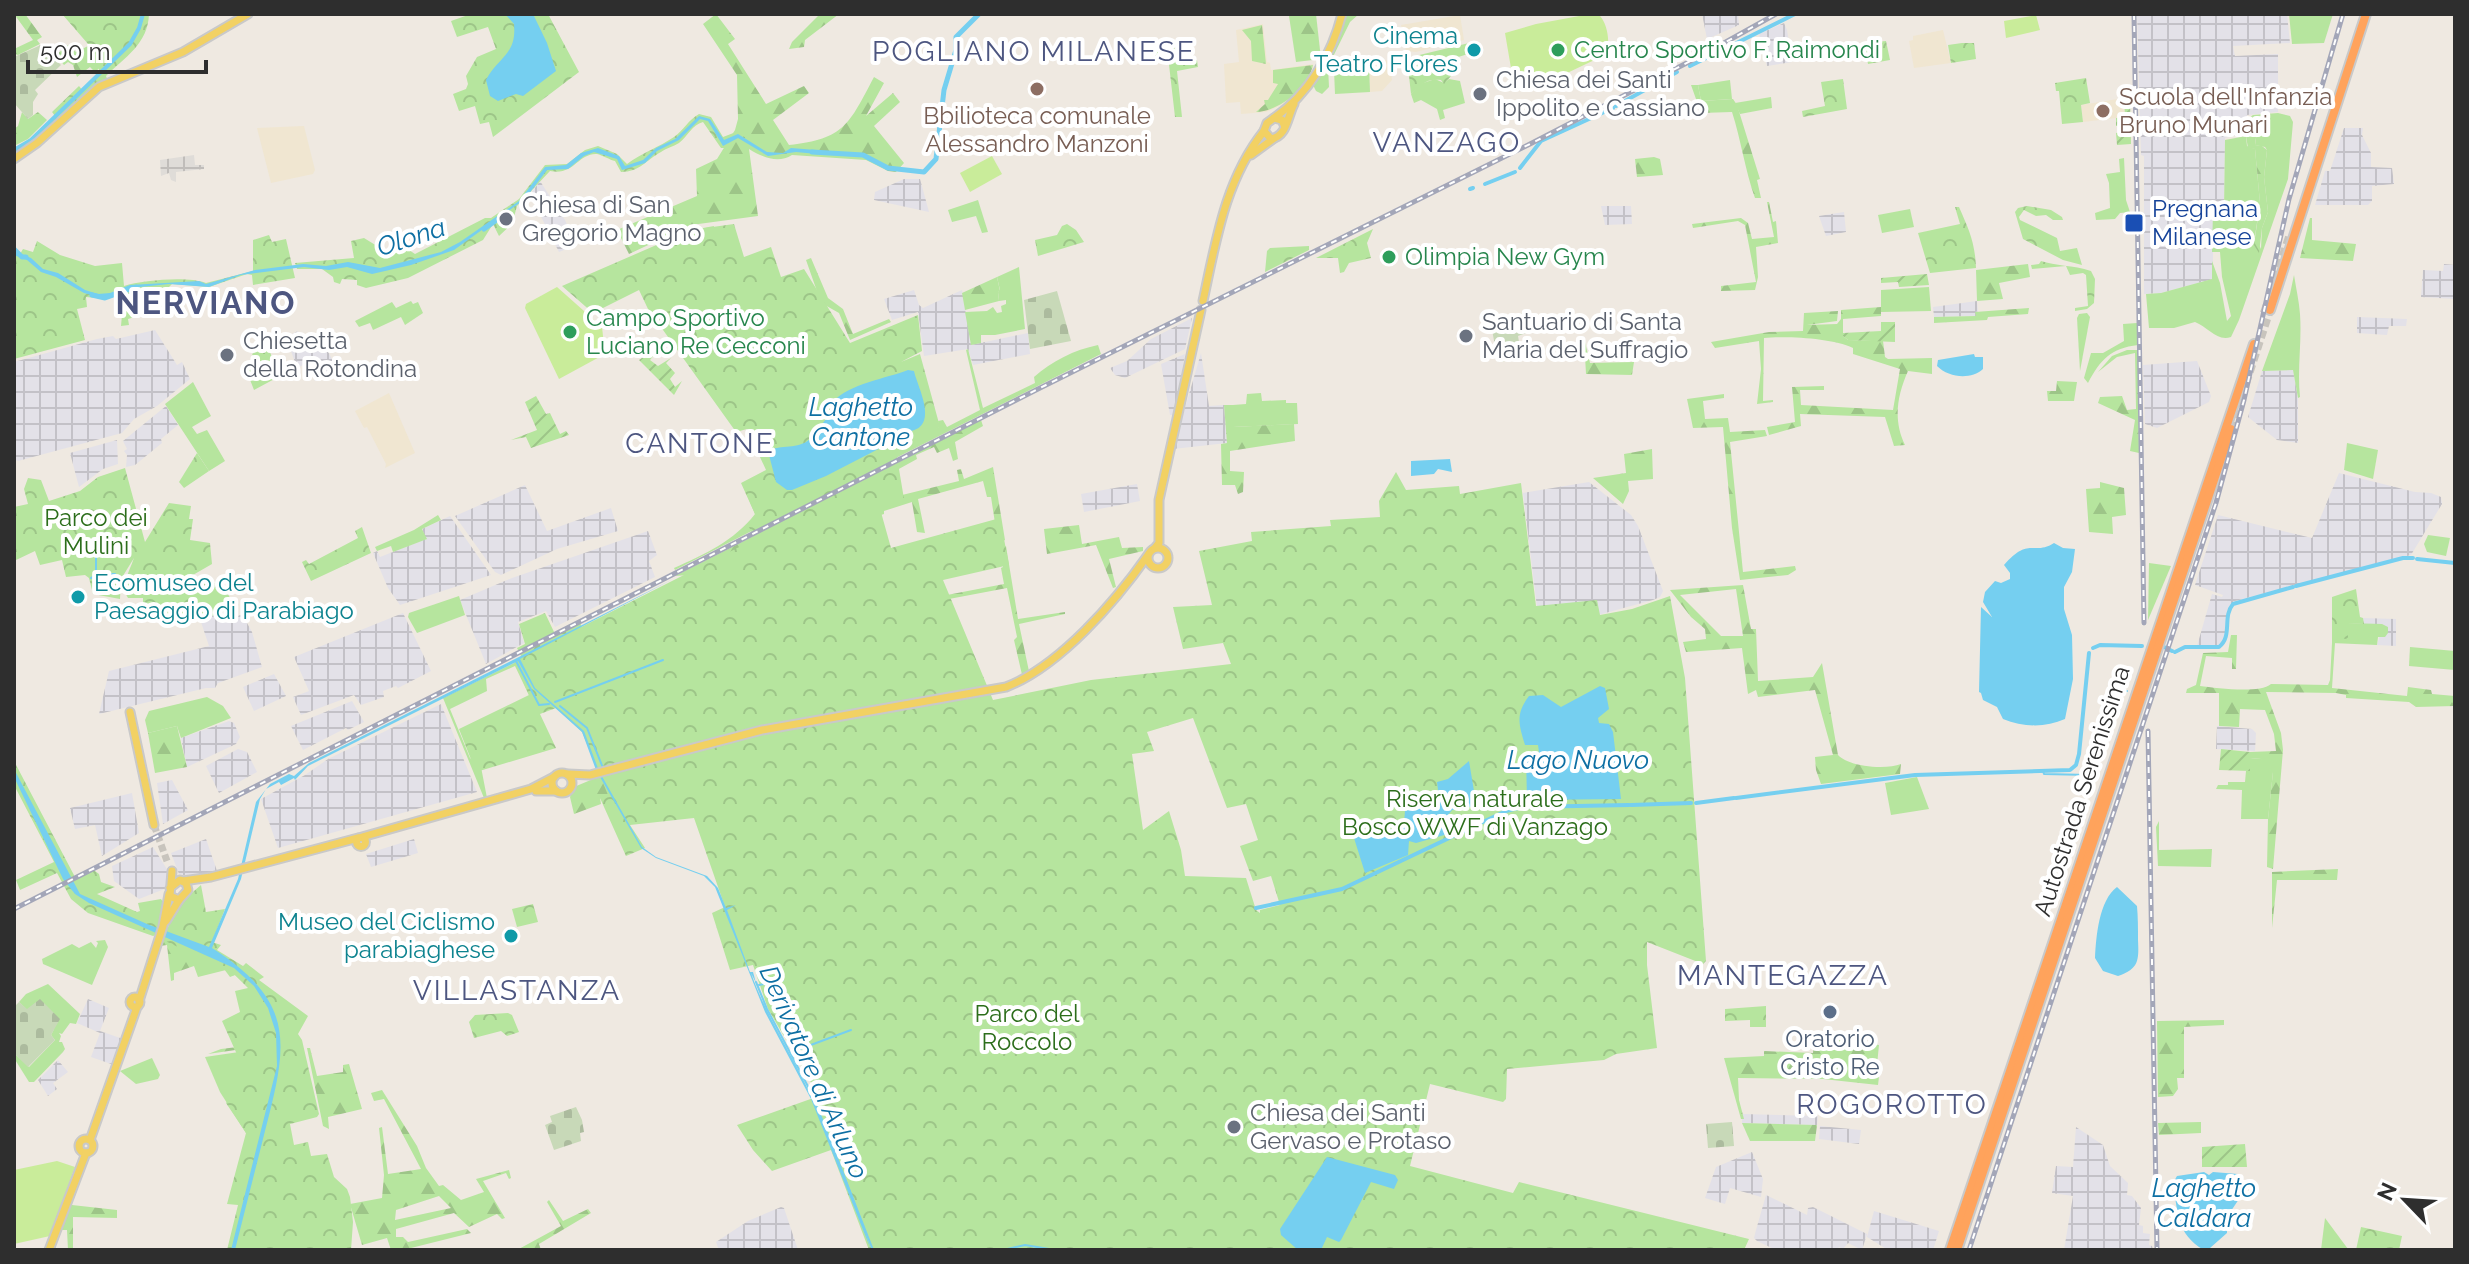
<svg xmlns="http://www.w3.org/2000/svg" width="2469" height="1264" viewBox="0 0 2469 1264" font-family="Raleway,sans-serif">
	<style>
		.industrial { fill: url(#industrial-grid) }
		.education { fill: #f0e6d1 }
		.grass { fill: #b6e59e }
		.forest { fill: url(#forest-firs); fill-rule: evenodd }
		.cemetery { fill: url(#cemetery-stones) }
		.park { fill: url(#park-crowns); fill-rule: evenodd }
		.garden { fill: url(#garden-furrows) }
		.pitch { fill: #c9ec9a }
		.plaza { fill: url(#plaza-grid) }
		.water { fill: #75cff0 }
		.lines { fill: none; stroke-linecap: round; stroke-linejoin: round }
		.stream { stroke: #75cff0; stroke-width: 2 }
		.canal { stroke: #75cff0; stroke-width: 4 }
		.river { stroke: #75cff0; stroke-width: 5 }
		.major-tunnel { stroke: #c8c4bd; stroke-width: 7; stroke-dasharray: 7 3.5; stroke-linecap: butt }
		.highway-tunnel { stroke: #c8c4bd; stroke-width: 8; stroke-dasharray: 8 4; stroke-linecap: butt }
		.major-casing { stroke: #c9c9c9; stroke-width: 11 }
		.highway-casing { stroke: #c9c9c9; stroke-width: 12 }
		.major { stroke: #f2d163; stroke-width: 7 }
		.highway { stroke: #ffa35c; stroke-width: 8 }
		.rail-casing { stroke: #a3a6b8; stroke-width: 5 }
		.rail { stroke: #fff; stroke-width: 2; stroke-dasharray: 6; stroke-linecap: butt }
		.culture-dot { fill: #0f9aa8; stroke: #fff; stroke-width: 3 }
		.leisure-dot { fill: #2e9e5b; stroke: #fff; stroke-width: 3 }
		.education-dot { fill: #8d6e63; stroke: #fff; stroke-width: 3 }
		.worship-dot { fill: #6b7280; stroke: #fff; stroke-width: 3 }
		.transit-dot { fill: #1a4fb4; stroke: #fff; stroke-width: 3 }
		.service-dot { fill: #5c6f8a; stroke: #fff; stroke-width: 3 }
		.labels { text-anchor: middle; stroke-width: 8; stroke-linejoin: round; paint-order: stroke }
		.culture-label { font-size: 24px; fill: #0d838f; stroke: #fff; text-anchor: end }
		.leisure-label { font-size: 24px; fill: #27864d; stroke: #fff; text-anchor: start }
		.worship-label { font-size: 24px; fill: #5b616d; stroke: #fff; text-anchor: start }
		.education-label { font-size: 24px; fill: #785e54; stroke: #fff; text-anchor: start }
		.transit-label { font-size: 24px; fill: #164399; stroke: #fff; text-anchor: start }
		.park-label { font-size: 24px; fill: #2c6e1b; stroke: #fff }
		.street-label { font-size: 24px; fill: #2e2e2e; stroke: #fff }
		.service-label { font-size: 24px; fill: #4e5e75; stroke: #fff }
		.water-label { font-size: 26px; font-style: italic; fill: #0d6fa3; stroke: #fff }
		.quarter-label { font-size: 28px; letter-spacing: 2px; fill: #4d5680; stroke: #fff }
		.district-label { font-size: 32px; font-weight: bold; letter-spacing: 2px; fill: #4d5680; stroke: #fff }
	</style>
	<defs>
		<pattern id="industrial-grid" width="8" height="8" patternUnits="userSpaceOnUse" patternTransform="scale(2)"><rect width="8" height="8" fill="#e3e1e8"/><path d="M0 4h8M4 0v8" fill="none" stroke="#c3c1c7"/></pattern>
		<pattern id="forest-firs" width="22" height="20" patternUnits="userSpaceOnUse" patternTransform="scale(2)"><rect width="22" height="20" fill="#b6e59e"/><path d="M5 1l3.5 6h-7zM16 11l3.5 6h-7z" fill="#9dc588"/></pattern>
		<pattern id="cemetery-stones" width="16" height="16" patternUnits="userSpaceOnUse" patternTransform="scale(2)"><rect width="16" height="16" fill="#c8d9b8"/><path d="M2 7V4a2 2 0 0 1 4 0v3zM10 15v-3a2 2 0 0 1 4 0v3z" fill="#acbb9e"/></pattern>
		<pattern id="park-crowns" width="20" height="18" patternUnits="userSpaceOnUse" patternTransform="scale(2)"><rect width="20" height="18" fill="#b6e59e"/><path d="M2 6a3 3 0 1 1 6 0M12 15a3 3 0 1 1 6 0" fill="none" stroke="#9dc588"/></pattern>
		<pattern id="garden-furrows" width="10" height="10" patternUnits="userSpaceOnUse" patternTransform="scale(2)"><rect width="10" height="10" fill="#b6e59e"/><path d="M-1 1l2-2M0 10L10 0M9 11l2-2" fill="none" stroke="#9dc588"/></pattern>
		<pattern id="plaza-grid" width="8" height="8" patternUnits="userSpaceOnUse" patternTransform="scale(2)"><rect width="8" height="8" fill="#dfdcd8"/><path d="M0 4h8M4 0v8" fill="none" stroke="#c0bdba"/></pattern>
	</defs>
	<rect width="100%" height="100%" fill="#efe9e1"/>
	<!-- industrial -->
	<g class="industrial">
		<polygon points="1702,14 1738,14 1739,25 1707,39"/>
		<polygon points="2137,14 2287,14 2290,43 2233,46 2235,56 2278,54 2278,112 2247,115 2247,132 2225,138 2224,211 2213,211 2213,279 2161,293 2144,294 2144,156 2141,155"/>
		<polygon points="1784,23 1787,30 1792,62 1767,66 1759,34"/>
		<polygon points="2344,128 2363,128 2362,135 2371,153 2371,167 2392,168 2394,184 2372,186 2372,201 2368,205 2315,205 2325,171 2330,171"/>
		<polygon points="904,179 920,179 929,212 874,200 875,192"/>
		<polygon points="540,181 565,220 576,245 559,252 530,195"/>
		<polygon points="1601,206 1631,206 1632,224 1605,225"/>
		<polygon points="1844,212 1846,232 1826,236 1819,216"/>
		<polygon points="2444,264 2455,265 2455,299 2421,297 2423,270 2443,271"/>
		<polygon points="914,290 919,305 923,308 962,290 971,345 1028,333 1030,354 973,365 968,349 924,356 918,312 892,320 884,299"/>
		<polygon points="1977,301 1978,311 1976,312 1976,316 1934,317 1933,307"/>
		<polygon points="2357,317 2407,319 2406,326 2389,326 2387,335 2357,333"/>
		<polygon points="1192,318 1185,349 1125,378 1115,375 1110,368 1127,361 1151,339"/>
		<polygon points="155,330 177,365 182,362 190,379 157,406 134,419 122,433 18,461 14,459 14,362 97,339 113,336 116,339"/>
		<polygon points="298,331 302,348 322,340 337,369 327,377 315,381 307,363 297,368 286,337"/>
		<polygon points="1201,353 1209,406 1224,405 1227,443 1173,449"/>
		<polygon points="1185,354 1174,415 1170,415 1161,364"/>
		<polygon points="2197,361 2211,396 2209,402 2157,428 2145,424 2143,365"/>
		<polygon points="2293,370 2298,398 2298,443 2277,440 2248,417 2262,371"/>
		<polygon points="166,406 178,425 161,439 162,443 135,465 126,467 127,455 124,451 127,449 123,441"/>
		<polygon points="117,440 118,464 103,469 79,487 70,453"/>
		<polygon points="2339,473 2415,492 2431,493 2441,497 2442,504 2411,555 2235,601 2227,610 2225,637 2221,644 2215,647 2197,646 2212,594 2222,597 2223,595 2195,585 2218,515 2312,538"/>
		<polygon points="1589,482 1631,515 1638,526 1663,591 1660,597 1653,600 1598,615 1537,607 1523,493"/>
		<polygon points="1137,484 1140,501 1084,512 1081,494"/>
		<polygon points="525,485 547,531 611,508 618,531 557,549 501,575 495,572 455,516"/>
		<polygon points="450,516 491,575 400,605 388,588 373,553 377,551 380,557 426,539 422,529"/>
		<polygon points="648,531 657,555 649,561 655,577 555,627 546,611 518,622 524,643 486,664 460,600 512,578"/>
		<polygon points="223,611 226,622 242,614 252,632 262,667 218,683 215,688 206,688 99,714 109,671 209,646 200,619"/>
		<polygon points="403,613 431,671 398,688 396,686 383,691 384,697 361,705 354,695 301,715 293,697 309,691 294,657"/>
		<polygon points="2363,618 2396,619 2396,646 2377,645 2383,624 2364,624"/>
		<polygon points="274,674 286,696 254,711 243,687"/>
		<polygon points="352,701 364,722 348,730 346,728 303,750 291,726"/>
		<polygon points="441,704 477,792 278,848 261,799 305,775 328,759"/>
		<polygon points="229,721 234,723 240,737 236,744 187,767 181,738"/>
		<polygon points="2217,726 2252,729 2256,733 2255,751 2216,749"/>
		<polygon points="238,749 247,752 257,772 219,793 206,766"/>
		<polygon points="172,780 188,810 163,824 157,783"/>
		<polygon points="132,793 139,833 102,856 95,825 75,829 70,808"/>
		<polygon points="206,839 217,871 191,877 179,874 171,853"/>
		<polygon points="414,839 418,853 371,867 366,854"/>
		<polygon points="153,847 170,874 167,888 139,899 114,881 112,866"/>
		<polygon points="88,999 109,1008 100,1031 123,1039 114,1065 91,1057 100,1033 77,1023"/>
		<polygon points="58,1060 68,1072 53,1083 57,1089 48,1096 38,1080"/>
		<polygon points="1742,1114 1818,1116 1817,1125 1742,1123"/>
		<polygon points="1820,1126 1861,1130 1859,1144 1819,1139"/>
		<polygon points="2076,1127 2103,1145 2110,1166 2128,1183 2127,1195 2132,1196 2141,1208 2139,1225 2143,1226 2143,1233 2150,1234 2149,1245 2152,1246 2153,1250 2064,1250 2073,1196 2052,1193 2056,1166 2073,1167"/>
		<polygon points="1752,1152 1763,1179 1761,1197 1730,1188 1725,1204 1705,1198 1716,1167"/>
		<polygon points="1766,1195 1807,1215 1808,1208 1813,1207 1867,1234 1862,1250 1848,1243 1843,1249 1839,1247 1837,1250 1776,1250 1757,1241 1754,1238 1756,1230"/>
		<polygon points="781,1207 784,1208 798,1250 719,1250 716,1242 748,1221"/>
		<polygon points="1874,1211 1939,1231 1933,1250 1888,1250 1867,1237"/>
	</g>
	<!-- education -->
	<g class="education">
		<polygon points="1460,15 1464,40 1416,52 1406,51 1401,25"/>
		<polygon points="1263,24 1267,62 1270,63 1271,70 1313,64 1313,68 1287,103 1266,112 1241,114 1240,102 1226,103 1224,64 1239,62 1236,30"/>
		<polygon points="1943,30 1951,63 1914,68 1909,41 1913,40 1913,36"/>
		<polygon points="1389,60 1392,80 1382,91 1370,92 1369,63"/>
		<polygon points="2124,98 2125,117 2083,122 2081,105"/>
		<polygon points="304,126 315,170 313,174 271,183 257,128"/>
		<polygon points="389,393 415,453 385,468 386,464 367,427 364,428 355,411"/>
	</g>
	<!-- grass -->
	<g class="grass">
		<polygon points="1344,14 1359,14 1350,22 1328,67 1329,87 1322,94 1316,91 1312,83"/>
		<polygon points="2289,14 2333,14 2324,43 2292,44"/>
		<polygon points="1369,63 1370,92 1335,94 1334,70"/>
		<polygon points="1435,79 1444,83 1449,79 1460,81 1465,103 1443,110 1445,118 1440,120 1437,109 1421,100 1414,103 1411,94 1420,84"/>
		<polygon points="1730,80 1732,99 1701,101 1698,85"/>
		<polygon points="1771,97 1772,108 1740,114 1735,103"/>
		<path d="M 2278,113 L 2290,116 L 2293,122 L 2288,179 L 2239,320 L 2231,337 C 2217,342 2208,327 2195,322 L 2174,328 L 2149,328 L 2146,294 L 2161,293 L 2212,279 L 2212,261 L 2220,283 L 2227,321 L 2231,316 L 2222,277 L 2220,252 L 2212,252 L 2213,211 L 2224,210 L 2225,140 L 2246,136 L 2247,146 L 2255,149 L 2260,203 L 2255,236 L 2261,249 L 2262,228 L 2268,212 L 2264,177 L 2267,150 L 2265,147 L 2255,145 L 2257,132 L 2249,118 L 2253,115 Z"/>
		<polygon points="2124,158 2126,200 2130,212 2120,213 2115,219 2096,220 2095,213 2110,208 2109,183 2106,174 2120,172 2119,159"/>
		<polygon points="978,200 988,232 982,233 976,216 952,222 948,210"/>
		<polygon points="1910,209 1914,227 1882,233 1878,215"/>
		<polygon points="1019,267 1025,329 995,335 981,335 981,343 971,345 965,312 987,311 993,307 997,313 1002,312 1001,306 1006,304 1006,300 999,301 998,292 1000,290 997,277"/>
		<path d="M 2294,275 C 2296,288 2299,301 2300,314 C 2302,343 2297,369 2300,397 L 2298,398 L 2293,370 L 2262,371 L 2290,294 Z"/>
		<polygon points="1929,287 1931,311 1881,312 1881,290"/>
		<polygon points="411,301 413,304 418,302 423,313 405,325 401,317 373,330 370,323 359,327 355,321 392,302 396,308"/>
		<polygon points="2087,313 2090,317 2080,371 2077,318 2079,314"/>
		<path d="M 2137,323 L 2138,345 C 2111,348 2100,360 2088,383 L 2084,378 L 2091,353 L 2103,353 L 2124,341 L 2123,324 Z"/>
		<path d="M 1098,345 L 1101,354 L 675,570 L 674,568 C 705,554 734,541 755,514 L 744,488 L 782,501 L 939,427 L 938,421 L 943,420 L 947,427 L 980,410 L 966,350 L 968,349 L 983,408 L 1035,383 L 1034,377 C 1052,361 1074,350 1098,345 Z"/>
		<polygon points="193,382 211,416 192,427 197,434 207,430 225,461 209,471 165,404"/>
		<polygon points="1261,393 1262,401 1286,400 1286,403 1297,403 1298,424 1233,427 1233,405 1246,404 1247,394"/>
		<polygon points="2347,443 2378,450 2373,479 2344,470"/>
		<polygon points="438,515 441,520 422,529 427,539 393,552 391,546 377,551 375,547 414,530"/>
		<polygon points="2428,535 2450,538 2446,556 2427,552 2424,544"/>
		<polygon points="2149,563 2171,566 2148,620"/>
		<polygon points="459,596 465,615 417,633 408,617 409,613"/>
		<polygon points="2348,623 2382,624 2388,627 2388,633 2385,637 2378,637 2377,645 2332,643 2332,638 2348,638"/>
		<polygon points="2410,647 2455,651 2455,670 2409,666"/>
		<polygon points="518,661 535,708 515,666 486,679 487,691 450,709 470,758 481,767 487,798 484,798 443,698"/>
		<polygon points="207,697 223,706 231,718 181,738 177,726 148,733 145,720 149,711"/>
		<polygon points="2250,758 2261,759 2273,772 2268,819 2241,819 2242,790 2216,789 2218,785 2228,785 2228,782 2245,782 2246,771 2250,771"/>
		<polygon points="1917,777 1929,809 1891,815 1885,783"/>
		<polygon points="2159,821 2159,850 2212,849 2211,867 2158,866 2156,827"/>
		<polygon points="105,940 108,947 92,985 43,964 42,959 72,944 79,948 91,942 96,948 98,943 96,941"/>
		<polygon points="48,984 80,1014 76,1024 70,1023 62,1034 59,1033 61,1036 59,1042 62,1042 65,1049 63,1052 34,1082 29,1082 14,1058 14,1053 29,1067 55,1040 51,1035 54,1029 37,1002 27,1010 19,1002 26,994"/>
		<polygon points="274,1047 251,1141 220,1092 205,1057"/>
		<polygon points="152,1058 160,1075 158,1079 136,1084 120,1071"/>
		<polygon points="2325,1218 2348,1249 2346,1250 2321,1250"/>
	</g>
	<!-- forest -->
	<g class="forest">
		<polygon points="14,14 25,14 42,37 37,40 40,44 18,55 14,54 14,49 33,40"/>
		<path d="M 716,14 L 735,39 L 728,44 L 766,104 L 804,86 L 809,93 L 773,120 L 789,145 C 845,139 849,124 874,77 L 884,83 L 866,116 L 893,93 L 900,102 L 874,126 L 904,163 L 896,172 L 888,171 L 866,160 L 792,155 C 778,164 762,157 749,149 L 758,216 L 691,225 L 629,254 L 617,230 L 697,196 L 696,169 L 717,159 L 735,130 L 738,119 L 737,75 L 703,24 Z"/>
		<polygon points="820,14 839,14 805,40 804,47 789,49 792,42"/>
		<polygon points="1297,14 1316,14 1321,59 1296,62 1289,16"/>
		<polygon points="1262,25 1266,64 1252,61 1251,41 1242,30"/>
		<polygon points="96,42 112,57 95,72 90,67 77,77 73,65 68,62 64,65 56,55 68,45 76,52"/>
		<path d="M 1313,65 C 1308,89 1279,111 1256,112 L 1265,104 L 1264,100 L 1268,100 L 1278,84 L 1273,83 L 1273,70 Z"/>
		<path d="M 1691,85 L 1698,85 L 1701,101 L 1733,99 L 1737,105 L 1760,179 L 1757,180 L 1761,198 L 1755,198 C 1745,170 1741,140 1732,112 L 1701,113 Z"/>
		<polygon points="22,112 28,119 38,112 47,120 28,139 14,146 14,129 18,126"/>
		<polygon points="2249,123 2253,123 2257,130 2255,145 2262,146 2267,150 2264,177 2268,212 2262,228 2259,253 2254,245 2260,203 2255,149 2248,148 2246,136 2250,132"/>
		<polygon points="1654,157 1660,159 1663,175 1637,177 1635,159"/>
		<polygon points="1767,202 1769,202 1773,222 1776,221 1778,243 1756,247 1758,277 1755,290 1721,291 1721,286 1756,282 1745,225 1738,221 1693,228 1692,224 1741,218 1748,223 1752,239 1774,237"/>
		<polygon points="2310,218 2312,218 2312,240 2356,244 2353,261 2300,258"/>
		<polygon points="714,226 710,251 819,297 806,260 811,258 828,298 843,309 853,334 889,319 891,322 850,340 839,313 823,304 717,286 692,230"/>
		<polygon points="2028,264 2030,277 1999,283 2003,299 1977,301 1976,270"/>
		<polygon points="997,277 1000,291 998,292 999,301 965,310 962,293"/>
		<path d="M 1881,307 L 1881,316 L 1843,319 L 1843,336 L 1848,340 L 1883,341 L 1885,357 L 1888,359 L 1932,358 L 1932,374 L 1908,371 C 1897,396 1893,420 1905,445 L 1894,446 L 1885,417 L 1800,414 L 1801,426 L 1769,435 L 1767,427 L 1795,422 L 1792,387 L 1824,386 L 1824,390 L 1800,390 L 1801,405 L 1893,410 L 1900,369 L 1853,354 L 1853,348 C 1832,338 1787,336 1764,338 L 1763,401 L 1773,400 L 1773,402 L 1757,404 L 1761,369 L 1759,341 L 1715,348 L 1711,342 L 1769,332 L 1803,331 L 1804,313 L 1838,311 L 1837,321 L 1807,325 L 1837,324 L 1841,319 L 1841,310 Z"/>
		<polygon points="2029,308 2028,314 1988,317 1987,320 1934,323 1934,317 1976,316 1975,312"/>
		<polygon points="1584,338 1590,363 1634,362 1632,375 1586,374"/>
		<polygon points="2127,350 2138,350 2139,453 2130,451 2135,420 2098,403 2100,397 2122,396 2127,410 2136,409 2135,353 2117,357 2098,372 2112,356"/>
		<polygon points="2057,381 2077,382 2074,401 2048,401 2047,391 2056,391"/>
		<polygon points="1724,394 1724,398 1703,401 1705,419 1728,418 1730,432 1765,430 1767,436 1730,442 1743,572 1795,566 1796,570 1788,575 1740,580 1732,528 1723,427 1693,428 1687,399"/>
		<polygon points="1224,405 1233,405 1234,427 1294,424 1295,441 1230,451 1230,471 1244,472 1243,492 1238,494 1235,485 1222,485 1221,444 1227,443"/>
		<polygon points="981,420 983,426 955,442 958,459 953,461 949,448 937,453 934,447 916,455 917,459 897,470 902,495 959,481 957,470 961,469 964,479 993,467 1005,540 1001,542 997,536 991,497 987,497 983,481 918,499 925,533 917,532 912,502 884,511 884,514 689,575 675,576"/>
		<polygon points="1652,449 1653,479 1628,481 1629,491 1623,504 1593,478 1626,473 1624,454"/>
		<polygon points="2100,482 2124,488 2126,515 2112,517 2113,534 2089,532 2086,489 2100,488"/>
		<polygon points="1079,525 1082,544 1119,537 1122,548 1143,547 1143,551 1109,559 1116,587 1113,588 1096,545 1047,554 1044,529"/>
		<polygon points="1006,546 1018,619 1065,612 1065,614 1019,624 1030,676 1023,679 1014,640 1017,637 1007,588 949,599 947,595 1004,584 1001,568 1003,567 1003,548"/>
		<path d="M 1743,585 L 1751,629 L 1756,629 L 1758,681 L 1813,677 L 1822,663 L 1838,755 C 1849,767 1886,770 1901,764 L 1900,774 L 1821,784 L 1816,770 L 1815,757 L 1833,755 L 1815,690 L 1758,697 L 1756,690 L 1748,694 L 1742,648 L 1686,652 L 1683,642 L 1706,639 L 1705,629 L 1691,617 L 1670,590 ZM 1736,589 L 1743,636 L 1721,636 L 1680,595 Z"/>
		<polygon points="545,613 555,634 580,622 586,640 522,658 517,648 525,644 519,624"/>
		<path d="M 2231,635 L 2237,635 L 2236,669 L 2232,669 L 2232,658 L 2206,656 L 2200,686 C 2217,688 2259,694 2271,684 L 2328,685 L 2330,680 L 2332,643 L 2335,643 L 2332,688 L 2407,696 L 2408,687 L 2431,690 L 2432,694 L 2455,696 L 2455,706 L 2416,707 L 2409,702 L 2346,698 L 2346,695 L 2336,693 L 2266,692 L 2281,733 L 2283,750 L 2273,869 L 2267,867 L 2268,819 L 2273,772 L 2262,772 L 2261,759 L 2250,758 L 2250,752 L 2276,751 L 2274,734 L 2265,710 L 2240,709 L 2239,727 L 2219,726 L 2219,693 L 2186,693 L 2187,689 L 2196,685 L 2203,653 L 2228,652 Z"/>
		<polygon points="177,726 187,767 155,773 148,733"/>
		<polygon points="605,774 631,821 600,798 601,804 574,814 570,797 574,787"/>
		<polygon points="2338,869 2337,880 2277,880 2272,928 2272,872"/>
		<polygon points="164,935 243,975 277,1044 208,1054 221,1049 270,1043 272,1040 248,987 235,975 230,976 226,970 198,977 194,966 174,973 174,980 171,981 167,945 160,946"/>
		<polygon points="2224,1020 2224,1025 2184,1027 2184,1078 2177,1078 2178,1089 2173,1096 2158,1097 2157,1021"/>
		<polygon points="1843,1040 1879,1045 1876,1075 1879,1077 1878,1085 1823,1079 1738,1078 1739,1100 1744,1119 1741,1119 1724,1058 1764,1056 1764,1051 1813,1053 1814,1041"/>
		<polygon points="307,1048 310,1048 317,1076 343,1072 343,1065 349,1064 362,1109 328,1117 329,1129 323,1126"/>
		<path d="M 382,1090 L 417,1146 L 426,1168 L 439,1186 L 443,1185 L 461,1200 L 484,1192 L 476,1179 L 509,1170 L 511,1178 L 509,1179 L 506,1173 L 483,1181 L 505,1218 L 502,1219 L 497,1214 L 469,1227 L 454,1213 L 396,1229 L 396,1237 L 403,1237 L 408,1242 L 467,1229 L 471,1233 L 403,1250 L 391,1250 L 387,1238 L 362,1245 L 350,1204 L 382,1198 L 384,1175 L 379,1128 L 382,1127 L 388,1174 L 421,1169 L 384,1099 L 374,1101 L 371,1093 ZM 439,1196 L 451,1208 L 395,1220 L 396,1210 Z"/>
		<polygon points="2201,1122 2201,1133 2159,1135 2158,1123"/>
		<polygon points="1742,1123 1817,1125 1815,1141 1750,1141"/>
		<polygon points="71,1199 72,1205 117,1210 117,1218 73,1217 73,1250 68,1250 67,1230 60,1230"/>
		<polygon points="549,1200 563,1221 588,1209 591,1213 539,1244 541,1250 517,1250 561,1226 547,1202"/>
	</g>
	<!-- cemetery -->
	<g class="cemetery">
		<polygon points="43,44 52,60 55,59 61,65 35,90 38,94 33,102 33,115 28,119 14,103 14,57"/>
		<polygon points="1057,291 1071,341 1030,349 1024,300"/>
		<polygon points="1525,313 1529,332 1518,336 1522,359 1498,362 1490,319"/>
		<polygon points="40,999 60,1019 51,1035 55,1040 28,1067 14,1053 14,1007 19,1002 27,1009"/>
		<polygon points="576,1107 582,1120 584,1132 580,1133 581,1141 554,1150 545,1125 552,1122 550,1116"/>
		<polygon points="1732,1122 1734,1146 1708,1148 1706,1124"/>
	</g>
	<!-- park -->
	<g class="park">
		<path d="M 62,14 L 149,14 C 148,44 125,57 106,76 L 108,81 L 14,156 L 14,148 L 29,143 L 56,117 L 52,112 L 79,86 L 83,91 L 100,74 L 95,52 Z"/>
		<polygon points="471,14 548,14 579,72 493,137 489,122 480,124 475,106 459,111 453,94 466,89 468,84 466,76 477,57 496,49 488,27 457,37 451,21"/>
		<polygon points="1886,41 1890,60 1868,64 1864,43"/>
		<path d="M 1469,43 L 1468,54 L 1455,58 L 1451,76 L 1444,84 L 1441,80 C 1426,78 1421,85 1411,94 L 1407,58 Z"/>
		<polygon points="1962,43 1974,43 1976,59 1951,63 1948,45"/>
		<polygon points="1174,45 1177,63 1197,60 1198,67 1177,71 1182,117 1175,117 1168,56 1155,57 1154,49"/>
		<polygon points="2086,78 2090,103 2081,105 2083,122 2062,124 2059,91 2056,91 2055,83"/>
		<polygon points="1843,79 1847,109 1803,117 1802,111 1825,106 1821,82"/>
		<path d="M 699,114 L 711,117 L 723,137 L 736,132 L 748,139 L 749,146 L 737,140 L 727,148 L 721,148 L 703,122 C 692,125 688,136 679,143 C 673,147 666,148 661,152 C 646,160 640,172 621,172 L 615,161 C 610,160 602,155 597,154 C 578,153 574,176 550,171 L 517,206 L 512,224 L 499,236 L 493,224 L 483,240 L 408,278 L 366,288 L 357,285 L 357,280 L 342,279 L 340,284 L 334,282 L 333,277 L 322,269 L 297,269 L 295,263 L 354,258 L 351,241 L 364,238 L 390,254 L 409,250 L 415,254 L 485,218 L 491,218 L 519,199 L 545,165 L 567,164 L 585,150 L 598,146 L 617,154 L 627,164 C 642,153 659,147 674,137 C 684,130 688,120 699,114 Z"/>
		<polygon points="2027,206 2051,210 2062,217 2063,220 2053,220 2046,215 2036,216 2024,210 2019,217 2020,220 2057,238 2060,251 2077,248 2082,265 2063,260 2023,239 2015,212 2018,208"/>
		<path d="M 1955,207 L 1959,207 C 1969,230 1975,242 1976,268 L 1930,273 L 1918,233 L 1960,224 Z"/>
		<path d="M 734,224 L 744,257 L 771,247 L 781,277 L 804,269 L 850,343 L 918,315 L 922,351 L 901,362 L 920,354 L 940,427 L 896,451 L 904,499 L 879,505 L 891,548 L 1000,518 L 1009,565 L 943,580 L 993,700 L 1091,680 L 1231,664 L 1223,643 L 1183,649 L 1173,607 L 1212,605 L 1199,551 L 1252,541 L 1251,532 L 1331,526 L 1330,520 L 1380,517 L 1379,501 L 1396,472 L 1406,490 L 1459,486 L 1460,494 L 1521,483 L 1536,606 L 1597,600 L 1600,615 L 1632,609 L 1670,596 L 1685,678 L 1706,961 L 1703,964 L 1647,942 L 1647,965 L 1657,1048 L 1616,1054 L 1604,1060 L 1507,1069 L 1506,1099 L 1503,1102 L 1430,1084 L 1410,1166 L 1513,1193 L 1519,1182 L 1749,1239 L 1744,1250 L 869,1250 L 831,1150 L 772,1171 L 753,1150 L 737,1125 L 819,1096 L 768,1009 L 753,965 L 730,970 L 712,913 L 725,907 L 694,818 L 630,825 L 645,848 L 626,856 L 600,798 L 608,795 L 582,732 L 556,708 L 540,714 L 556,748 L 476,772 L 459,729 L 529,695 L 514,661 L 755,539 L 749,527 L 759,523 L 741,483 L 766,470 L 747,429 L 736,432 L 648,309 L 639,290 L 593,313 L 562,286 L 691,230 ZM 1193,718 L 1227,808 L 1246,804 L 1258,840 L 1240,846 L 1253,881 L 1271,876 L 1280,905 L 1260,910 L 1260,913 L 1256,910 L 1246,878 L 1185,876 L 1181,850 L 1169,811 L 1143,830 L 1132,754 L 1154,751 L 1147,732 Z"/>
		<polygon points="1067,224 1076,230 1084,242 1038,256 1035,240 1057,235 1062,226"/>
		<polygon points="1373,229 1367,243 1371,258 1349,263 1344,272 1340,273 1338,258 1316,258"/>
		<path d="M 269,235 L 272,242 L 286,239 L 295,278 L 253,285 L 252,275 L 247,274 L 209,287 L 172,284 L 168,288 L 167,314 L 160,316 L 158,310 L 128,319 L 129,325 L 121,326 L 124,293 L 106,299 L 86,297 L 87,307 L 77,309 L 85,340 L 14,359 L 14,250 L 20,254 L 23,249 L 33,252 L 37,241 L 60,255 L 95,266 L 122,263 L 124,286 C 143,280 188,276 206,283 L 253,271 L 253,240 Z"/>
		<polygon points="1309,246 1309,250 1265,272 1267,251 1270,248"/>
		<path d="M 2041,261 C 2055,266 2073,265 2091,271 L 2095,279 L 2094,303 L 2087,309 L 2075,311 L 2075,308 L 2088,306 L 2086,275 L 2083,273 L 2070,275 L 2066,266 L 2032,269 L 2031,265 L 2039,264 Z"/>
		<polygon points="267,345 280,376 254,390 247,372 256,361 252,354"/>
		<polygon points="197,453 209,471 184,488 179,482"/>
		<path d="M 125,468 L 145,542 L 169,503 L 191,506 L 189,519 L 193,519 L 190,540 L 210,543 L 212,564 L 186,579 L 188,581 L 223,584 L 235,608 C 216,614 195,624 175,621 C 161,619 159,612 143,614 L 143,598 L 128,598 C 120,586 130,570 134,558 L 121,579 L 120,599 L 93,594 L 89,578 L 85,575 L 66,577 L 62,560 L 40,565 L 35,551 L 14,561 L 14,507 L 28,504 L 24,489 L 28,478 L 41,480 L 49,501 L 80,491 L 98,477 Z"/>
		<polygon points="362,527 371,553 311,581 302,562 306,560 309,564 358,538 355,531"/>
		<polygon points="2356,589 2360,617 2363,618 2364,624 2348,623 2348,639 2332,638 2332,597"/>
		<polygon points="14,761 75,877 91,868 99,874 101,882 115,887 97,894 137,912 140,911 138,903 161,899 165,905 165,928 168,927 180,903 201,885 206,912 225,909 212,942 221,945 217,950 243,966 246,963 264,977 259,980 308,1016 298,1034 302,1040 319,1114 317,1117 290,1124 294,1145 308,1142 311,1156 327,1154 334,1177 347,1189 350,1197 353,1222 351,1250 227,1250 238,1205 227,1204 246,1133 226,1103 248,1079 222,1021 240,1012 235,991 248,988 235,975 230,977 224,969 161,939 158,934 153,936 88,913 71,899 57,873 20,890 16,880 54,862 14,785"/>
		<polygon points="533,904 538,922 517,927 512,909"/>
		<polygon points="1766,1006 1766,1027 1750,1027 1750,1020 1725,1021 1725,1009"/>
		<polygon points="508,1013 512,1015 519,1032 507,1036 501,1031 474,1038 469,1022 475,1015"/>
		<polygon points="2361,1227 2402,1236 2399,1250 2356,1250"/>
	</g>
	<!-- garden -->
	<g class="garden">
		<polygon points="2130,97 2131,144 2117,145 2116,133 2125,131 2125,126 2116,126 2116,118 2125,117 2124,98"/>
		<polygon points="1927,274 1929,285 1899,287 1898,282 1881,283 1881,278"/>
		<polygon points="1881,322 1895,322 1895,342 1848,340 1843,336 1843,333 1881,331"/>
		<polygon points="649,353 656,353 650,360 658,366 671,358 666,363 675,373 670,379 675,387 682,381 674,395 639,360"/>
		<polygon points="536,396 546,414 550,413 560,434 566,431 569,435 531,448 526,437 511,440 537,430 525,402"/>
		<polygon points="2221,749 2250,752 2250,771 2219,770"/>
		<polygon points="2245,1144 2247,1167 2202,1167 2202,1147"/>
	</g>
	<!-- pitch -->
	<g class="pitch">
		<path d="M 1590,14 L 1600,16 C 1608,25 1611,45 1605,55 L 1565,74 L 1521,87 L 1518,76 L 1512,74 L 1505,33 L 1536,24 Z"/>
		<polygon points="2036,15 2040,30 2006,38 2004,21"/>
		<polygon points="992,156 1002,174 970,192 960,173"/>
		<polygon points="557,287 602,327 605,354 559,379 525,308 526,304"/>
		<polygon points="57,1161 75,1167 50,1236 14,1244 14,1170"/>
	</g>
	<!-- plaza -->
	<polygon class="plaza" points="194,155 195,165 204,165 204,169 176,172 176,182 171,180 169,173 161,176 160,160"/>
	<!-- water -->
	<g class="water">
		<path d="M 505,14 L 533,14 L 547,43 L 556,71 L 523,96 L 516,94 L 498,101 L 490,96 L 486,80 C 498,57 517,55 514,24 Z"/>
		<polygon points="699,116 710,119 724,140 738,134 767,152 783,153 791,148 816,150 817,154 796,152 768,156 738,138 723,146 708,121 700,119 679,140 657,151 645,163 622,170 617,159 594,152 584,156 568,169 547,170 525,199 454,250 411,265 372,274 347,267 329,270 304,267 241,275 209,287 169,284 140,287 102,298 84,293 56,277 41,272 27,260 14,255 14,251 31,258 43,269 58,273 85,290 98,294 110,293 130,285 199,281 206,284 255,270 303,264 326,266 348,262 380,268 441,252 460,242 519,201 545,167 566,165 581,153 598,148 619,156 625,166 643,160 656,148 675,139"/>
		<path d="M 1974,354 L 1975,357 L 1983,357 L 1983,369 C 1971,380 1949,378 1937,366 L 1938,360 Z"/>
		<path d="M 908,370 L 914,371 C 918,389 943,432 902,432 L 898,438 L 890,443 L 826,476 L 792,490 L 787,490 L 776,482 L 768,451 C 781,444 798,450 810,439 C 815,434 821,425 826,419 C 830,414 829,408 833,402 C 848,384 888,378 908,370 Z"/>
		<polygon points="1450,459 1452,472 1438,469 1434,474 1411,476 1411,461"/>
		<path d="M 2054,543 L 2063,548 L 2075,549 L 2072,572 L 2064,587 L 2064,609 L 2072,635 L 2073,679 L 2065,719 C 2045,728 2023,727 2003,719 L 1997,707 L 1983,700 L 1981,693 L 1979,692 L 1981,607 L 1992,617 L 1983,602 L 1985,592 L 1995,581 L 2001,583 L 2010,579 L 2010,573 L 2004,565 C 2029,536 2034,556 2054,543 Z"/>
		<path d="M 673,579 L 520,659 L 535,688 L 584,731 L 599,771 L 642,847 L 656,857 L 707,876 L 718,888 L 726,908 L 736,905 L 727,910 L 750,972 L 753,972 L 756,983 L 751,973 C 767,1018 794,1057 813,1100 C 834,1147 856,1201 871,1250 L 811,1099 L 765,1012 L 715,887 L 704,876 L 656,858 L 641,848 L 596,770 L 582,732 L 534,689 L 518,661 L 308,766 L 295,780 L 294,778 L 281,785 L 279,782 L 266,789 L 260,799 L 241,879 L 212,948 C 296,1002 288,1043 265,1131 C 255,1171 245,1210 235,1250 L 231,1250 L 277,1066 L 276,1033 L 268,1008 L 254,986 L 234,968 L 89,903 L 75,894 L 63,879 L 14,777 L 14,769 L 80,894 L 147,924 L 209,947 L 238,879 L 256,802 L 270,784 L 289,774 L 294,776 L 309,763 Z"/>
		<path d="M 1600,686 L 1605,688 L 1609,709 L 1598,718 L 1599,723 L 1609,724 L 1613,732 L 1621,799 L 1527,800 L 1526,755 L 1539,752 L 1538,745 L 1525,745 C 1519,725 1515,714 1529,696 L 1543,695 L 1561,707 Z"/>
		<polygon points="1469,761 1475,797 1481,805 1452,810 1448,815 1455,832 1416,843 1409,841 1408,855 1365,873 1354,838 1370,832 1392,829 1404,823 1405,811 1439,798 1437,782 1448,779"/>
		<path d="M 2117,887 L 2137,906 C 2138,917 2138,929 2138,940 C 2139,960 2139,969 2118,976 L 2103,971 L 2095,958 C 2096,937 2099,900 2117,887 Z"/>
		<polygon points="1327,1157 1395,1175 1398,1180 1394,1189 1371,1182 1341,1240 1339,1242 1327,1237 1321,1250 1298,1250 1281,1235 1280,1229"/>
		<path d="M 2204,1172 L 2209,1175 L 2213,1172 L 2238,1174 L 2243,1193 L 2227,1217 L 2227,1233 L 2210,1248 L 2204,1250 C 2176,1234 2178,1212 2173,1183 L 2177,1176 Z"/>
	</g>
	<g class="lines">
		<!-- stream -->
		<g class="stream">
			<polyline points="96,570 96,550"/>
			<polyline points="91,578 99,574 115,574"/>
			<polyline points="516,661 539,705 549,704"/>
			<polyline points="2109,692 2127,691"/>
			<polyline points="555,702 663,660"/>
			<polyline points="560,706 587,728 603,768"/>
			<polyline points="2043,771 2044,774 2089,775"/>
			<polyline points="2093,775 2102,706 2107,694"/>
			<polyline points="756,982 767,1009 812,1094 873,1250"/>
			<polyline points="759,985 783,980"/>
			<polyline points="792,1052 851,1030"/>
			<polyline points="841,1163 853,1159"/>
			<polyline points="1003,1250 1025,1245 1055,1250"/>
		</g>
		<!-- canal -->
		<g class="canal">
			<polyline points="1690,66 1795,14"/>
			<polyline points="1616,106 1677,72"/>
			<polyline points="14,150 31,140 130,44 139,28 143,14"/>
			<polyline points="1520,168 1541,141 1613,108"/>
			<polyline points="1485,184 1515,172"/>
			<polyline points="1470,189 1473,188"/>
			<polyline points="2417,559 2455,563"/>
			<polyline points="2296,586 2403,558 2413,558"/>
			<polyline points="2164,647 2172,651"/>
			<polyline points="2093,648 2100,645 2142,646"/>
			<path d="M 2175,652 L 2185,647 L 2219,647 C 2233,636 2222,617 2233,604 L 2293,587"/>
			<polyline points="1736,798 1915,775 2070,770 2076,765 2079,754 2089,653"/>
			<polyline points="1696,803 1734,798"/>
			<polyline points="1631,805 1691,803"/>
			<polyline points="1523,807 1629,805"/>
			<polyline points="1256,908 1342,889 1506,811 1522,807"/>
		</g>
		<!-- river -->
		<g class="river">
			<polyline points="812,152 863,155 888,168 924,172 936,159 944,90 956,50 956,37 979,14"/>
			<polyline points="484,229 505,214"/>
			<polyline points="14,249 22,257 26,257"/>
			<polyline points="92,295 105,298 136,287"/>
		</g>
		<!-- major-tunnel -->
		<polyline class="major-tunnel" points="154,825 167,861"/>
		<!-- highway-tunnel -->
		<g class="highway-tunnel">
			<polyline points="2264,313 2290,234"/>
			<polyline points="2231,429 2270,310"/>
		</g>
		<defs>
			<g id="major">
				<path d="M 1274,118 C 1309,94 1332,54 1342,14"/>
				<path d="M 1285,127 L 1282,120 L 1274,118 L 1267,123 L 1264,131 L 1271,139 C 1287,136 1287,118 1294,104"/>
				<polyline points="1251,155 1273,139"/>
				<polyline points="14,159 37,143 99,87 183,52 248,14"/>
				<path d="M 1203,301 C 1216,241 1225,180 1264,131"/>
				<circle cx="1158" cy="558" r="10"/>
				<polyline points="1155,548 1159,543 1159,500 1201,310"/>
				<polyline points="130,712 154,825"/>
				<circle cx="562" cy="783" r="10"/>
				<path d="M 568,774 L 590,775 L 762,730 L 1006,687 C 1060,666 1115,602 1148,555"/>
				<polyline points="536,791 556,791"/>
				<polyline points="362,837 531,789 554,777"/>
				<circle cx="361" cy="842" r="4.5"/>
				<polyline points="183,881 211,877 358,838"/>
				<polyline points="170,888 180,880 186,883 188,890 179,900 170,896 172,871"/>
				<polyline points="166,921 179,900"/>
				<circle cx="135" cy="1002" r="5"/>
				<polyline points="139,1001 163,926 169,894"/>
				<circle cx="86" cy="1146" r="7"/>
				<polyline points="90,1140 137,1007"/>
				<polyline points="49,1250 86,1153"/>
			</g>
			<g id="highway">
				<polyline points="2270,310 2366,14"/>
				<polyline points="1950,1250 2254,344"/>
				<polyline points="1957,1250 2231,429"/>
			</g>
		</defs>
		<!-- major casing -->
		<use href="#major" class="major-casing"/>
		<!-- highway casing -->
		<use href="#highway" class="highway-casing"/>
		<!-- major -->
		<use href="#major" class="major"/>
		<!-- highway -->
		<use href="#highway" class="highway"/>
		<defs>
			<g id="rail">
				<polyline points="2134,14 2144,623"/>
				<polyline points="2148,731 2157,1250"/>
				<polyline points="14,909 1036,390 1530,144 1706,53 1776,14"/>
				<polyline points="1969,1250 2216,503 2244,400 2289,199 2343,14"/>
			</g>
		</defs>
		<!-- rail casing -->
		<use href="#rail" class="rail-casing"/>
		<!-- rail -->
		<use href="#rail" class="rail"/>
	</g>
	<!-- markers -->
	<g class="culture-dot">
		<circle cx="1474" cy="50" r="8"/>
		<circle cx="78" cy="597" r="8"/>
		<circle cx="511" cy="936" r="8"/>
	</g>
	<g class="leisure-dot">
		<circle cx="1558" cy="50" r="8"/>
		<circle cx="1389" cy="257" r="8"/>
		<circle cx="570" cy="332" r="8"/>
	</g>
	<g class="education-dot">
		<circle cx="1037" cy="89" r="8"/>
		<circle cx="2103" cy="111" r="8"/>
	</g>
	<g class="worship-dot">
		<circle cx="1480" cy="94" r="8"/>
		<circle cx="506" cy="219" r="8"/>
		<circle cx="1466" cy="336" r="8"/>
		<circle cx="227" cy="355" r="8"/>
		<circle cx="1234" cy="1127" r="8"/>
	</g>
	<rect class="transit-dot" x="2124" y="213" width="20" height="20" rx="4"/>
	<circle class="service-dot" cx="1830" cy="1012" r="8"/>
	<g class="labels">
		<!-- culture labels -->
		<g class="culture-label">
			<text x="1458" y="44">Cinema<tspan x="1458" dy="28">Teatro Flores</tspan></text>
			<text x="94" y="591" text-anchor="start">Ecomuseo del<tspan x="94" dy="28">Paesaggio di Parabiago</tspan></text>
			<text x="495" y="930">Museo del Ciclismo<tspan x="495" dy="28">parabiaghese</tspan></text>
		</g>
		<!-- leisure labels -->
		<g class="leisure-label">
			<text x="1574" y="58">Centro Sportivo F. Raimondi</text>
			<text x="1405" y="265">Olimpia New Gym</text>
			<text x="586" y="326">Campo Sportivo<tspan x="586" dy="28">Luciano Re Cecconi</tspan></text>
		</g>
		<!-- worship labels -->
		<g class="worship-label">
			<text x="1496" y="88">Chiesa dei Santi<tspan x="1496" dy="28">Ippolito e Cassiano</tspan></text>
			<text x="522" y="213">Chiesa di San<tspan x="522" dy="28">Gregorio Magno</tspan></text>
			<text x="1482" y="330">Santuario di Santa<tspan x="1482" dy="28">Maria del Suffragio</tspan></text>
			<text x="243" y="349">Chiesetta<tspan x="243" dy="28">della Rotondina</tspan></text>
			<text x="1250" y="1121">Chiesa dei Santi<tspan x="1250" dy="28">Gervaso e Protaso</tspan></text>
		</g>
		<!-- education labels -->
		<g class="education-label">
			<text x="2119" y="105">Scuola dell'Infanzia<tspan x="2119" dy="28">Bruno Munari</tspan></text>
			<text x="1037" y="124" text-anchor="middle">Bbilioteca comunale<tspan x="1037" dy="28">Alessandro Manzoni</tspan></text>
		</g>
		<!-- transit labels -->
		<g class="transit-label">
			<text x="2152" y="217">Pregnana<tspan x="2152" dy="28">Milanese</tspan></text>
		</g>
		<!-- park labels -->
		<g class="park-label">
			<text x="96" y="526">Parco dei<tspan x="96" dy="28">Mulini</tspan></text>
			<text x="1475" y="807">Riserva naturale<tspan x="1475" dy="28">Bosco WWF di Vanzago</tspan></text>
			<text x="1027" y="1022">Parco del<tspan x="1027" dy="28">Roccolo</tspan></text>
		</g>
		<!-- street labels -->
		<g class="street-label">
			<text transform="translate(2082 791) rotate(-72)" y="8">Autostrada Serenissima</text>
		</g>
		<!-- service labels -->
		<g class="service-label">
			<text x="1830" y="1047">Oratorio<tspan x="1830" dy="28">Cristo Re</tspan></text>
		</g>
		<!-- water labels -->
		<g class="water-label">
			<text transform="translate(411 237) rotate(-18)" y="9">Olona</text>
			<text x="861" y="416">Laghetto<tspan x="861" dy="30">Cantone</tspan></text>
			<text x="1578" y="769">Lago Nuovo</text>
			<text transform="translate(814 1072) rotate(66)" y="9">Derivatore di Arluno</text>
			<text x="2204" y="1197">Laghetto<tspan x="2204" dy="30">Caldara</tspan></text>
		</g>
		<!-- quarter labels -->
		<g class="quarter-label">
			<text x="1034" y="61">POGLIANO MILANESE</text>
			<text x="1447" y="152">VANZAGO</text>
			<text x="700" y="453">CANTONE</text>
			<text x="1783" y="985">MANTEGAZZA</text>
			<text x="517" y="1000">VILLASTANZA</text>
			<text x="1892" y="1114">ROGOROTTO</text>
		</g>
		<!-- district labels -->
		<g class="district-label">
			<text x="206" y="314">NERVIANO</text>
		</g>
	</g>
	<!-- border -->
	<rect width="2469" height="1264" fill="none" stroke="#2e2e2e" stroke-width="32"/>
	<!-- north arrow -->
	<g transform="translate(2405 1200) rotate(295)" stroke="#ffffff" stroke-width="6" paint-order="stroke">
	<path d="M0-6L14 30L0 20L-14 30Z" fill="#2e2e2e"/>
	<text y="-12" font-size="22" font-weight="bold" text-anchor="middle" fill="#2e2e2e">N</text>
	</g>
	<!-- scale -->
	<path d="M28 60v12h178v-12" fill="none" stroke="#2e2e2e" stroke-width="4"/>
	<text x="40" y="60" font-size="24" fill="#2e2e2e" stroke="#ffffff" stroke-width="6" paint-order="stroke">500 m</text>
</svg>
